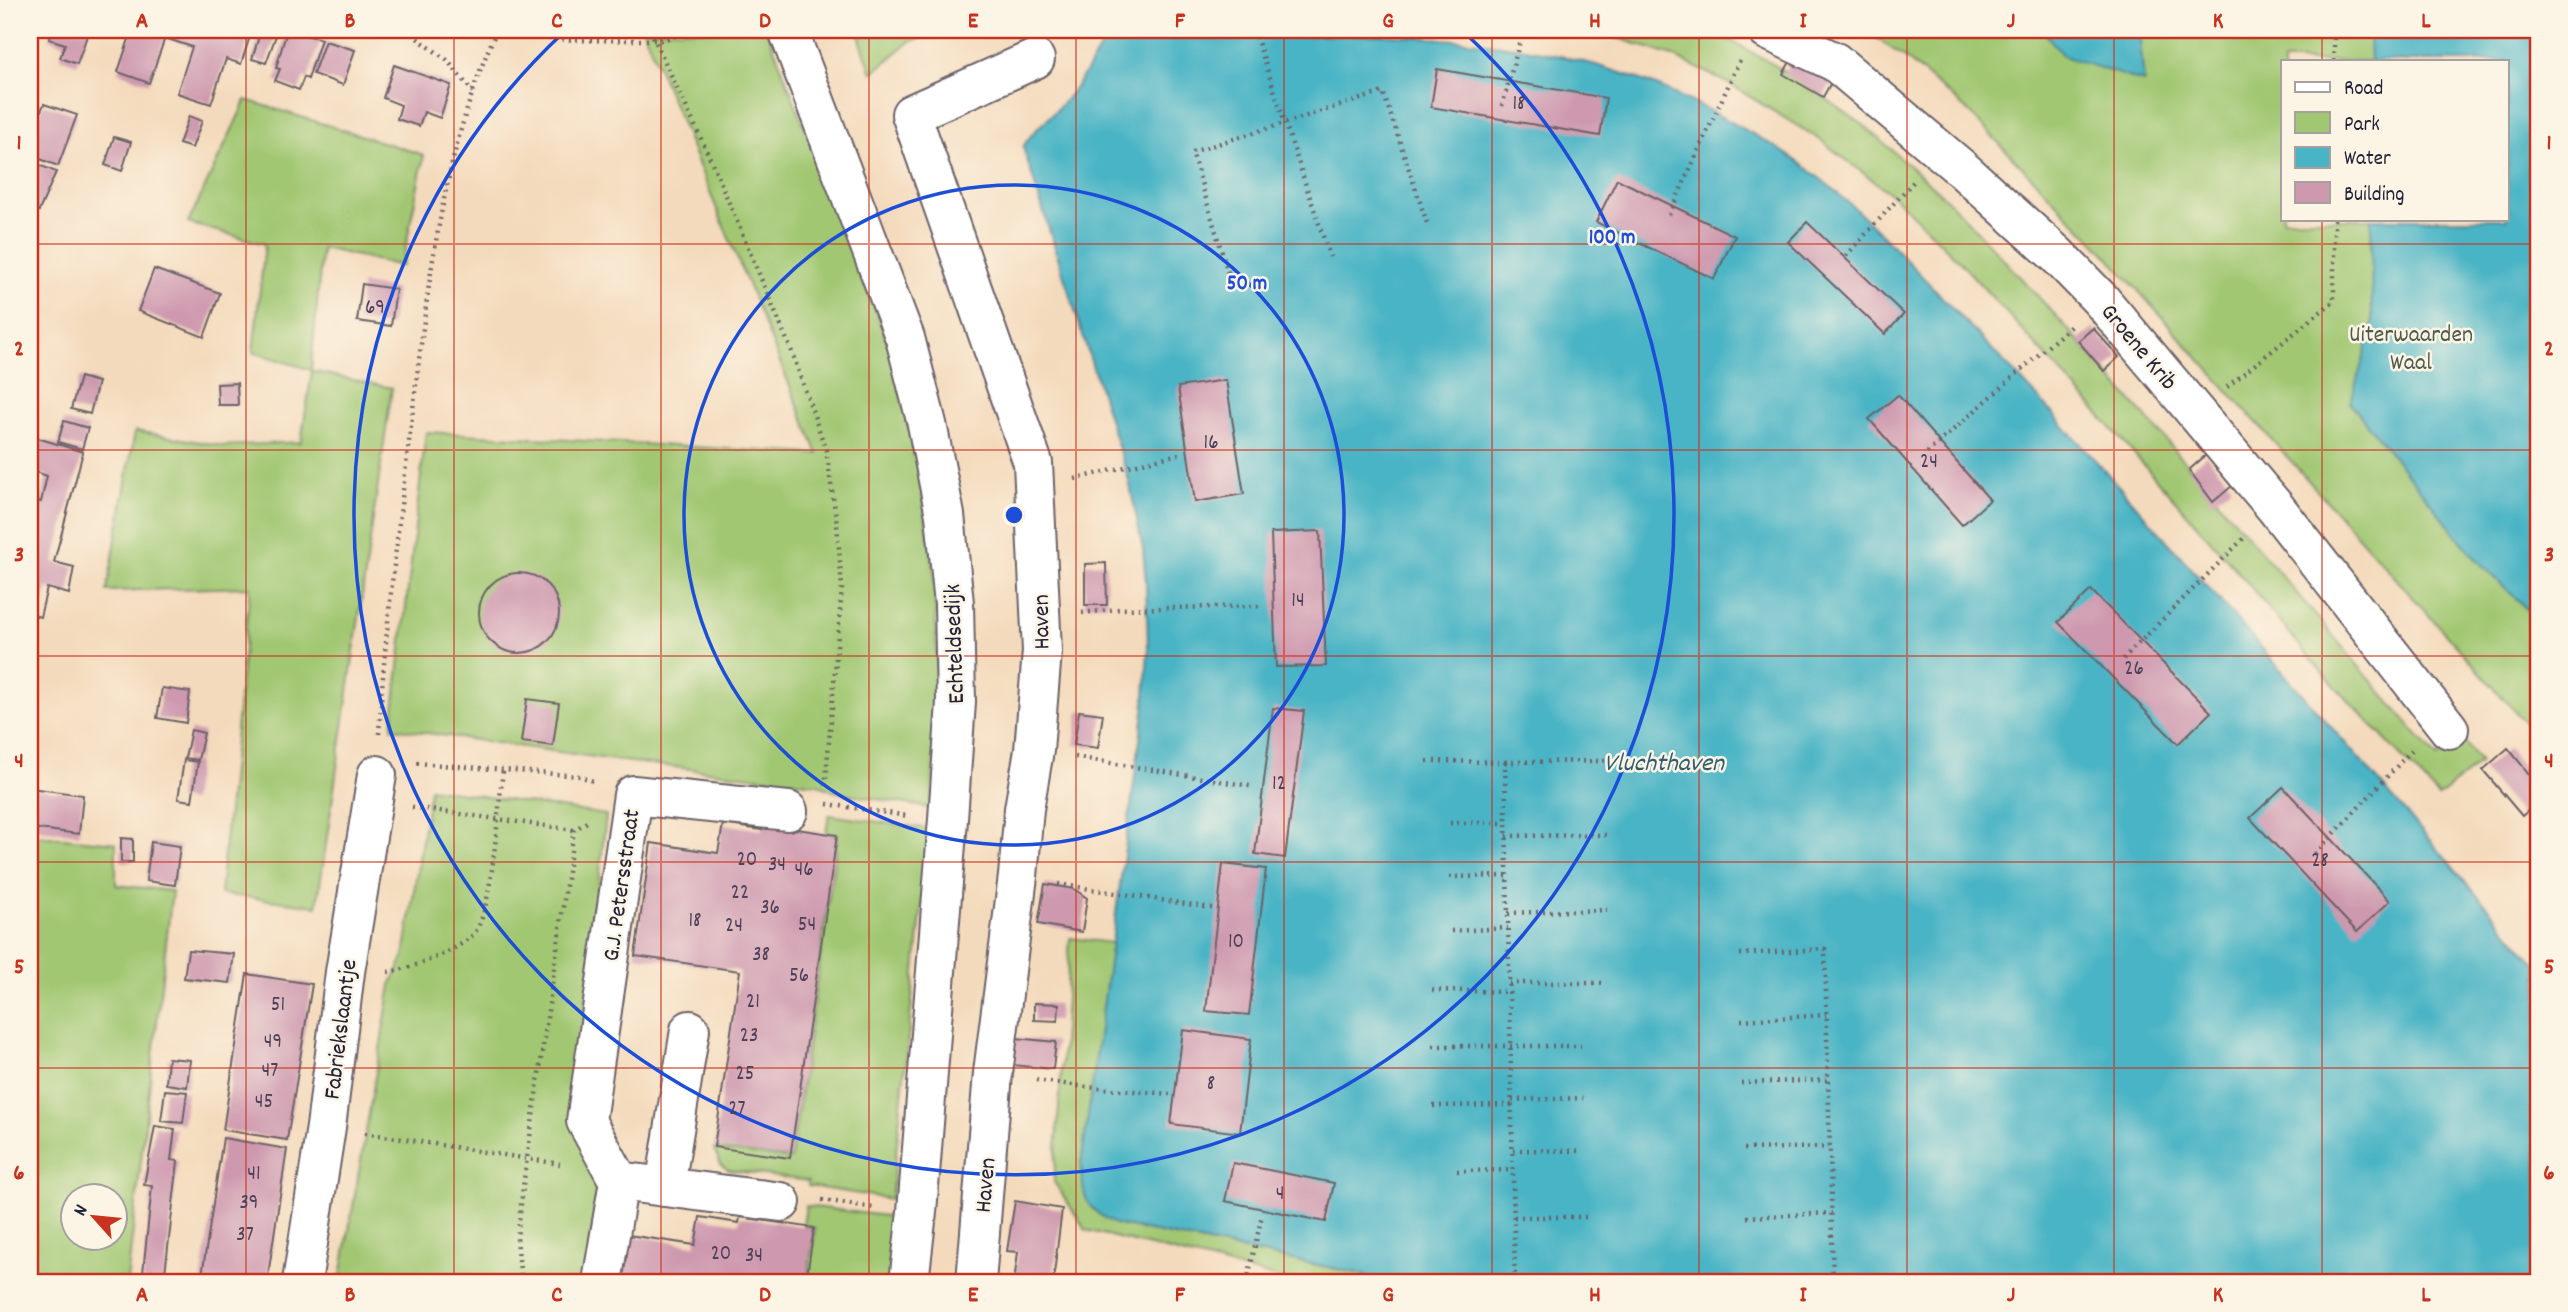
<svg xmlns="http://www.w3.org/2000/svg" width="2568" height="1312" viewBox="0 0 2568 1312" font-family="Dekko,sans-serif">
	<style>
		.green { fill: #a1c772; stroke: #627456; stroke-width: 2; fill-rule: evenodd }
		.water { fill: #48b4c5; stroke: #356b80; stroke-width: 2 }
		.building { fill: #ce99af }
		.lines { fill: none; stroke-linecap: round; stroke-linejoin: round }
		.minor-casing { stroke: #6c6268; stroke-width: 42 }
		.path { stroke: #6c6268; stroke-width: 4.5; stroke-dasharray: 2 5; stroke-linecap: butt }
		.minor { stroke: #fff; stroke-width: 38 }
		.grid { fill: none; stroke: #c8321e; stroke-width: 2; stroke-opacity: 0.55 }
		.ring { fill: none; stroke: #1d4ed8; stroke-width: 3.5 }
		.labels { text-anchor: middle; stroke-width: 5; stroke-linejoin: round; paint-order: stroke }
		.number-label { font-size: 21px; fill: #4d4058 }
		.park-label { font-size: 24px; fill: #4e5c4e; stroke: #fcf5e5 }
		.street-label { font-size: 24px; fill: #22223b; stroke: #fcf5e5 }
		.water-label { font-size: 26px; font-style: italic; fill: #315c72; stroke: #fcf5e5 }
		.centre { fill: #1d4ed8; stroke: #fcf5e5; stroke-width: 3.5 }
		.ring-label { font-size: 21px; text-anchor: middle; font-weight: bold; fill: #1d4ed8; stroke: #fcf5e5; stroke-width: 5; stroke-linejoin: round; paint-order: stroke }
		.neatline { fill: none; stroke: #c8321e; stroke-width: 2.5 }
		.grid-label { font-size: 23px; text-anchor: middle; font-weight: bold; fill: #c8321e }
	</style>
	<rect width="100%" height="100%" fill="#fcf5e5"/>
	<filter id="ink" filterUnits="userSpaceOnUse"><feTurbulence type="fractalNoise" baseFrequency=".0143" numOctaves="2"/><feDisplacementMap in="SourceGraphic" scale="14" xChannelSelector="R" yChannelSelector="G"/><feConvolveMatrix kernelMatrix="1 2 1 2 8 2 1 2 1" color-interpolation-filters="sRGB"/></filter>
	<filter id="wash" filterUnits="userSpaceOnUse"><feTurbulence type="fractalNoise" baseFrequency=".00686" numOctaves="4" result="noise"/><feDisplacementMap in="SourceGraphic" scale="28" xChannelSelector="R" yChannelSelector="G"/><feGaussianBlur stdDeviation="1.57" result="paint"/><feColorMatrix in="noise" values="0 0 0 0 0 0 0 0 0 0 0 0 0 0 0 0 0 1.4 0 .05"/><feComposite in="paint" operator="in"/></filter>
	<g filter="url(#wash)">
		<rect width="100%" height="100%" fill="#f4dabc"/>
		<!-- green -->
		<g class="green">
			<polygon points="643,30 767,30 891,352 919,472 934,573 938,694 931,808 836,792 817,784 615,760 392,728 426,432 818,454"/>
			<polygon points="857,30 966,30 910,41 872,73"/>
			<polygon points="1593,30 1712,30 1790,74 1865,126 1951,203 2058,318 2166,440 2437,758 2463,740 2480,762 2439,797 2322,672 2234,567 2089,403 1958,260 1896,198 1819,139 1724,81 1673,56"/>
			<path d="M 1865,30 L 2538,30 L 2538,737 L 2101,249 L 1966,109 L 1908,60 ZM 2283,61 L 2507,61 L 2507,219 L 2283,219 Z"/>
			<polygon points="246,100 424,155 402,266 322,248 311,370 253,352 265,244 188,223"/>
			<polygon points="312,371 392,388 317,906 220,894 250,587 107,591 135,431 223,446 301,442"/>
			<polygon points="430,788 606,815 573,1126 598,1180 585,1282 340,1282 391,985 404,957"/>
			<polygon points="829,815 930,829 891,1199 808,1186 808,1181 729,1170 721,1165 714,1149 791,1159 838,835 826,833"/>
			<path d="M 30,835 L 116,843 L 116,885 L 172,891 L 127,1282 L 30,1282 ZM 74,1196 L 116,1196 L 116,1238 L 74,1238 Z"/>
			<polygon points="1070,938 1113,943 1081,1165 1115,1224 1361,1274 1376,1282 1294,1282 1086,1230 1054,1182"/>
			<polygon points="806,1206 886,1216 896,1219 890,1282 807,1282 815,1228 803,1225"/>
		</g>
		<!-- water -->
		<g class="water">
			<polygon points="2043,30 2139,30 2144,82 2063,56"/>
			<polygon points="2369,30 2538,30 2538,620 2475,558 2350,403 2372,330 2371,219 2507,219 2507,61 2370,61"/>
			<path d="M 1386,35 C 1466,39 1545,47 1621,73 C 1671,89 1721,116 1767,142 C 1843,184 1915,271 1976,333 C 2066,425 2150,521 2235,618 C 2337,733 2438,849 2538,966 L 2538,1282 L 1377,1282 L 1362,1274 L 1115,1224 C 1083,1207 1084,1199 1081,1165 L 1144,711 L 1148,651 L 1146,582 L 1143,549 L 1129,481 L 1023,147 C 1032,130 1048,120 1060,106 C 1078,86 1091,65 1104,41 L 1251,36 Z"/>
		</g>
		<g id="blocks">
			<!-- building -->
			<g class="building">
				<polygon points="52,30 89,30 77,64 60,58 65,44 49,39"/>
				<polygon points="132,30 252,30 241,64 226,59 211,104 177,93 192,47 165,38 149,83 118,72"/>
				<polygon points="261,30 278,30 266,63 252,59"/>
				<polygon points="287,30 321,39 308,79 304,77 299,90 275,81 280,69 276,68"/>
				<polygon points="325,41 355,50 343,85 313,74"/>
				<polygon points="1793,57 1833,79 1823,97 1783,74"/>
				<polygon points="394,65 451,85 440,118 424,112 419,126 397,119 401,105 383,98"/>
				<polygon points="1437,69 1606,98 1600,136 1431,107"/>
				<polygon points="44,104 77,115 58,166 30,155 30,120 36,122"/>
				<polygon points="189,116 202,121 192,148 179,144"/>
				<polygon points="114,137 131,142 122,171 105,165"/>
				<polygon points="37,164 56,172 39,211 30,207 30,181"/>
				<polygon points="1617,179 1735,236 1714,279 1596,222"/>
				<polygon points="1807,222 1904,314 1885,334 1788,242"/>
				<polygon points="154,269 220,293 204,337 138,311"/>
				<polygon points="362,284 396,289 391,326 357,321"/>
				<polygon points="2093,328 2119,357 2104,371 2078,341"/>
				<polygon points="80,377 98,382 90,414 71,409"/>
				<polygon points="1226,380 1244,494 1195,502 1178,387"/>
				<polygon points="237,383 238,405 218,405 217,384"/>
				<polygon points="1898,395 1990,500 1962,525 1869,419"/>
				<polygon points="64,421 88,428 82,449 58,442"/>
				<polygon points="31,436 83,452 54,562 74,567 69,594 47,588 40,617 30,614 30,541 34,528 30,527 30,499 41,502 47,476 30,470"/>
				<polygon points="2206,455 2232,486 2213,502 2189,470"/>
				<polygon points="1320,531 1326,666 1276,667 1271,533"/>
				<polygon points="1106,563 1107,605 1085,605 1085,564"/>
				<circle cx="519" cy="613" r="40"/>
				<polygon points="2091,590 2211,712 2178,744 2058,622"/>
				<polygon points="162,688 190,692 186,723 157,718"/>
				<polygon points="527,699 559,703 553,746 521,742"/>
				<polygon points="1273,708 1304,711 1285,858 1255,854"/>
				<polygon points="1079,711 1103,714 1098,748 1074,745"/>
				<polygon points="191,730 204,733 198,760 185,758"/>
				<polygon points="2508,748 2538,785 2538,802 2522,816 2483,770"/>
				<polygon points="184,760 198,762 192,801 178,799"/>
				<polygon points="2283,787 2390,901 2357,932 2250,818"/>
				<polygon points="30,788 83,795 79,834 30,828"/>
				<polygon points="723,824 762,830 763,824 837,835 790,1158 714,1147 740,971 635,956 651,843 718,853"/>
				<polygon points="121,838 133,839 133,862 121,862"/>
				<polygon points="151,842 180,846 175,885 146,881"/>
				<polygon points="1223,864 1266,869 1249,1015 1206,1011"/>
				<polygon points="1045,884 1074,889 1087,898 1082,932 1038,924"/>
				<polygon points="188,950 234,954 230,983 184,978"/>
				<polygon points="247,974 312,984 287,1140 223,1130"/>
				<polygon points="1034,1003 1059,1004 1058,1021 1034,1020"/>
				<polygon points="1183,1030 1251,1039 1240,1133 1171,1124"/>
				<polygon points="1015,1038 1056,1042 1053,1069 1012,1065"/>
				<polygon points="168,1058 190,1060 187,1087 166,1084"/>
				<polygon points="165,1090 187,1092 183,1123 161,1121"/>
				<polygon points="155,1126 175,1129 171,1160 178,1161 164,1282 142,1282 152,1186 144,1185"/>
				<polygon points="223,1138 287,1149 267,1282 201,1282"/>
				<polygon points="1233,1163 1334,1183 1326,1222 1225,1201"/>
				<polygon points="1015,1201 1062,1209 1053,1282 1014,1282 1018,1252 1007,1251"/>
				<polygon points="700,1217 739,1223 740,1217 814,1228 806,1282 621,1282 628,1235 695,1245"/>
			</g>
		</g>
	</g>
	<g filter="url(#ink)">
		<use href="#blocks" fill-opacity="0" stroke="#6c6268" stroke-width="2"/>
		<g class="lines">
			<defs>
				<g id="minor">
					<polyline points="788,30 905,338 927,424 945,515 954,603 956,702 948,819 917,1212 909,1282"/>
					<polyline points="1767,30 1835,62 1962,169 2056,254 2101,300 2275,507 2449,729"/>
					<polyline points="665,1187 690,1030"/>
					<polyline points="781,1202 619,1181 586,1121 633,795 788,811"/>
					<polyline points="302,1282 326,1127 345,972 377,775"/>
					<polyline points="602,1282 619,1181"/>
					<polyline points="976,1282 993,1073 1018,876 1024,809 1034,750 1042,651 1033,463 911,114 1035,59"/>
				</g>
			</defs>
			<!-- minor casing -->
			<use href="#minor" class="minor-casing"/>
			<!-- path -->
			<g class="path">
				<polyline points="406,30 447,60 473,92"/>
				<path d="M 514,30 C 555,45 611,39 655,40 L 663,40 L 691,30"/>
				<polyline points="650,30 711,160 792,352 826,450 837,524 842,588 825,789"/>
				<polyline points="1254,30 1330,257"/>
				<polyline points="2334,61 2334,30"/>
				<polyline points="1502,106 1523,30"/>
				<polyline points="1669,215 1740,60"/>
				<polyline points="1846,256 1914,181"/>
				<polyline points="1232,286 1192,152 1383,92 1427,223"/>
				<polyline points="2227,387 2334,301 2334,219"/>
				<polyline points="1927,453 2071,326"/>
				<polyline points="1075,479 1179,454"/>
				<polyline points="1082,613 1119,609 1263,606"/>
				<polyline points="2123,659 2246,536"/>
				<path d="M 379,734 C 385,628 399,523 412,417 C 428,287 442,151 497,30"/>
				<polyline points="1075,757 1250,786"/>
				<polyline points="1427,761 1505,762 1515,1282"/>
				<polyline points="1505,762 1607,761"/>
				<polyline points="417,763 580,776 596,782"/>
				<polyline points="827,804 908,816"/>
				<polyline points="412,807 574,830"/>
				<polyline points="1450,823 1506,823"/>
				<polyline points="1506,836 1607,835"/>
				<polyline points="2315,854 2412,750"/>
				<polyline points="1449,877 1507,876"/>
				<polyline points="1058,884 1212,908"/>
				<polyline points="1508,913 1607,910"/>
				<polyline points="1451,931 1508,928"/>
				<polyline points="1740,954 1825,949 1833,1282"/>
				<path d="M 388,972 C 409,970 464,949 476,931 C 493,905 498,806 503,771"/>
				<polyline points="1509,983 1602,983"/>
				<polyline points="1432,990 1509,992"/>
				<polyline points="1741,1020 1826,1015"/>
				<polyline points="1433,1046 1581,1046"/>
				<polyline points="1036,1080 1086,1087 1170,1094"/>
				<polyline points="1741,1083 1828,1080"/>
				<polyline points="1512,1100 1583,1098"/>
				<polyline points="1433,1106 1512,1105"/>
				<polyline points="365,1133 560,1164"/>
				<polyline points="1744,1149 1829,1147"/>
				<polyline points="1513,1150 1582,1151"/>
				<polyline points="1457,1171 1513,1170"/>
				<polyline points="822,1200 876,1208"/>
				<polyline points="1514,1217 1586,1217"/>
				<polyline points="1747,1217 1832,1213"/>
				<polyline points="521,1282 517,1238 524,1179 574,830 587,822"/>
				<polyline points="1247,1282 1262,1215"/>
			</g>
			<!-- minor -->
			<use href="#minor" class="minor"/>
		</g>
	</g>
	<!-- grid -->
	<path class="grid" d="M 246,30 L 246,1282M 454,30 L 454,1282M 661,30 L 661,1282M 869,30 L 869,1282M 1076,30 L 1076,1282M 1284,30 L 1284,1282M 1492,30 L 1492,1282M 1699,30 L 1699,1282M 1907,30 L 1907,1282M 2114,30 L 2114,1282M 2322,30 L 2322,61M 2322,219 L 2322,1282M 30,244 L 2538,244M 30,450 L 2538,450M 30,656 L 2538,656M 30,862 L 2538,862M 30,1068 L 2538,1068"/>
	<!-- distance rings -->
	<g class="ring">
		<circle cx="1014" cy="515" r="330"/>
		<path d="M1464 32A660 660 0 1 1 564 32"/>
	</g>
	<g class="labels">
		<!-- number labels -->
		<g class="number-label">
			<text x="1519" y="109">18</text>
			<text x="375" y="313">69</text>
			<text x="1211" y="448">16</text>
			<text x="1929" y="467">24</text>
			<text x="1298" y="606">14</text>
			<text x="2134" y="674">26</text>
			<text x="1279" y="789">12</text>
			<text x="747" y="865">20</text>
			<text x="2320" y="866">28</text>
			<text x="777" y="870">34</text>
			<text x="804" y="875">46</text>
			<text x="740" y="898">22</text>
			<text x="770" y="913">36</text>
			<text x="695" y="926">18</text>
			<text x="807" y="930">54</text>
			<text x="734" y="931">24</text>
			<text x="1236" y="947">10</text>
			<text x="761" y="960">38</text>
			<text x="799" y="981">56</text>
			<text x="753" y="1007">21</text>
			<text x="278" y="1010">51</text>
			<text x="749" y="1041">23</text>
			<text x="273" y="1047">49</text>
			<text x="270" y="1076">47</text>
			<text x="745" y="1079">25</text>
			<text x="1211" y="1089">8</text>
			<text x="264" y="1107">45</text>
			<text x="737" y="1114">27</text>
			<text x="254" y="1179">41</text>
			<text x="1280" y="1199">4</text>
			<text x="249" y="1208">39</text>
			<text x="245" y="1240">37</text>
			<text x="721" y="1259">20</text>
			<text x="754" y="1261">34</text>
		</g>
		<!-- park labels -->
		<g class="park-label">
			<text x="2411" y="341">Uiterwaarden<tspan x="2411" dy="28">Waal</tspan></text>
		</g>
		<!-- street labels -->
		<g class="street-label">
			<text transform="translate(2140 346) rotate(50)" y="8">Groene Krib</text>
			<text transform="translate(1040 622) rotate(-91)" y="8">Haven</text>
			<text transform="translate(953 644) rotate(-92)" y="8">Echteldsedijk</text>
			<text transform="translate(620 885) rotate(-82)" y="8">G.J. Petersstraat</text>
			<text transform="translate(339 1029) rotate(-83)" y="8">Fabriekslaantje</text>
			<text transform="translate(984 1185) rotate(-85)" y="8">Haven</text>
		</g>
		<!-- water labels -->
		<g class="water-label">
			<text x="1664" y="770">Vluchthaven</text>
		</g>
	</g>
	<circle cx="1014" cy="515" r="10" class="centre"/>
	<g class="ring-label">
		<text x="1612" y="243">100 m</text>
		<text x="1247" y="289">50 m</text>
	</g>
	<!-- margin -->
	<rect width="2568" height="1312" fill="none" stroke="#fcf5e5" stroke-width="77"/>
	<!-- legend -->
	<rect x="2281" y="60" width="228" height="161" fill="#fcf5e5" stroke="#a5a1a1" stroke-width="2"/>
	<rect x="2295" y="82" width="35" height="10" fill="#ffffff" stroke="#a5a1a1" stroke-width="2"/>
	<text x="2344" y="94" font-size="21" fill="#22223b">Road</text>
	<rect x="2295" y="112" width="35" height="21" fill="#a1c772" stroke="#a5a1a1" stroke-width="2"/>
	<text x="2344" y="130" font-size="21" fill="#22223b">Park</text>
	<rect x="2295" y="147" width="35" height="21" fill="#48b4c5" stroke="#a5a1a1" stroke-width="2"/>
	<text x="2344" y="164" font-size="21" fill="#22223b">Water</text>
	<rect x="2295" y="182" width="35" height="21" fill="#ce99af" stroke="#a5a1a1" stroke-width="2"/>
	<text x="2344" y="200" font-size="21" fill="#22223b">Building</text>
	<!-- north arrow -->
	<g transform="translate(94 1217) rotate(297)"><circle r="33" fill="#fcf5e5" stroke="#a5a1a1" stroke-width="2"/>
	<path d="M0-5L12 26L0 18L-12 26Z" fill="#c8321e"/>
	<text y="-10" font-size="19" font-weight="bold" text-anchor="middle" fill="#22223b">N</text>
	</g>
	<rect x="38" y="38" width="2492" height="1236" class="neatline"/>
	<g class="grid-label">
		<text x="142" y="27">A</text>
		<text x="350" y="27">B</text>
		<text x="557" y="27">C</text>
		<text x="765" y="27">D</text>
		<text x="973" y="27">E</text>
		<text x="1180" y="27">F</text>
		<text x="1388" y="27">G</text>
		<text x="1595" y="27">H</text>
		<text x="1803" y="27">I</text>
		<text x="2011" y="27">J</text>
		<text x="2218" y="27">K</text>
		<text x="2426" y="27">L</text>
		<text x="19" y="149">1</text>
		<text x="2549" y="149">1</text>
		<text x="19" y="355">2</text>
		<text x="2549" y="355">2</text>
		<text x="19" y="561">3</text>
		<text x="2549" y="561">3</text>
		<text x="19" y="767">4</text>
		<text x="2549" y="767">4</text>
		<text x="19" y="973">5</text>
		<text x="2549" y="973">5</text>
		<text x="19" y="1179">6</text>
		<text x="2549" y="1179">6</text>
		<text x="142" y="1301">A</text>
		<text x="350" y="1301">B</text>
		<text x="557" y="1301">C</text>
		<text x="765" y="1301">D</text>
		<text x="973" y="1301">E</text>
		<text x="1180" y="1301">F</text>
		<text x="1388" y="1301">G</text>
		<text x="1595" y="1301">H</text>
		<text x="1803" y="1301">I</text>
		<text x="2011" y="1301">J</text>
		<text x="2218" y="1301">K</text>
		<text x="2426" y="1301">L</text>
	</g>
</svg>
